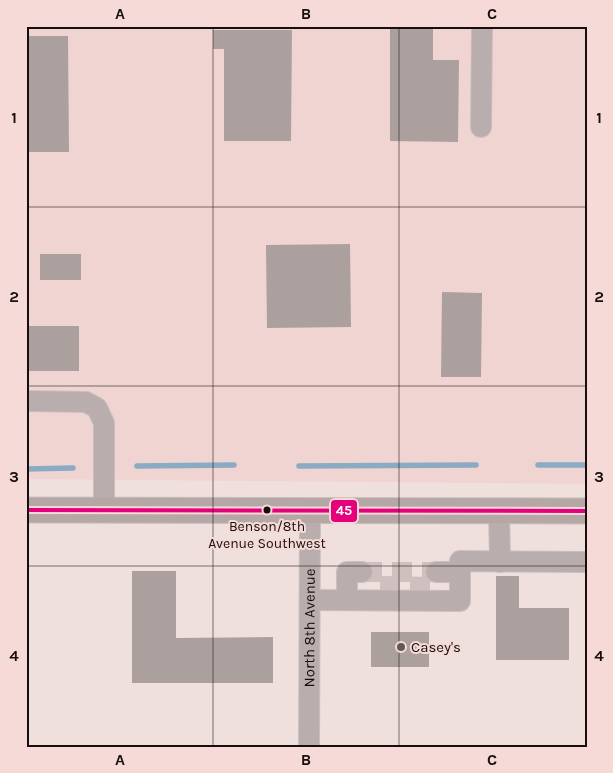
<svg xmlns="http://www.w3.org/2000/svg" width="613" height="773" viewBox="0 0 613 773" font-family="Karla,sans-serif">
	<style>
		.built { fill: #f0d4d1 }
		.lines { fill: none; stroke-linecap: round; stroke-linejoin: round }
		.stream { stroke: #8babc3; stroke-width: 5.5 }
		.building { fill: #aba09e }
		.minor-tunnel { stroke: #cfc0bf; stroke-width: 20; stroke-dasharray: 20 10; stroke-linecap: butt }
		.minor-casing { stroke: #cbbfbe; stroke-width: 22 }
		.major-casing { stroke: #cbbfbe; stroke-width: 27 }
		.minor { stroke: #b9aead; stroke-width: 20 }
		.major { stroke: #b4a7a5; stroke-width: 25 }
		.bus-1-casing { stroke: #f6dad7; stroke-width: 8 }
		.bus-1 { stroke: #e5007d; stroke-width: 4 }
		.grid { fill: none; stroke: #170e0d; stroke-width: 1; stroke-opacity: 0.55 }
		.bus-dot { fill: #170e0d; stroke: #f6dad7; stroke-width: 2 }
		.poi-dot { fill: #635856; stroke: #f6dad7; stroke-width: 2 }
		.labels { text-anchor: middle; stroke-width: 4; stroke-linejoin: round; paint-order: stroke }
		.bus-label { font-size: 14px; fill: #170e0d; stroke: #f6dad7 }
		.street-label { font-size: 15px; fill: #170e0d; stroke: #f6dad7 }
		.poi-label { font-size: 15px; fill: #170e0d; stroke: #f6dad7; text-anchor: start }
		.line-badge { stroke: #f6dad7; stroke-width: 2 }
		.badge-label { font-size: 14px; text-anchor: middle; font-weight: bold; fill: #fff }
		.neatline { fill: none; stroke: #170e0d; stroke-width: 2 }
		.grid-label { font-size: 16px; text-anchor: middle; font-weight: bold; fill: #170e0d }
	</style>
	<rect width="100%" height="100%" fill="#efe0de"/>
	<!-- built -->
	<polygon class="built" points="26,26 587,26 587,484 26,479"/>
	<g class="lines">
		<!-- stream -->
		<g class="stream">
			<polyline points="538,465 587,465"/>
			<polyline points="137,466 234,465"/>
			<polyline points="299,466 476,465"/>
			<polyline points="26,469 73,468"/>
		</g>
	</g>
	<!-- building -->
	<g class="building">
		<polygon points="390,26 433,26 433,60 459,60 458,142 390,141"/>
		<polygon points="213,30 292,30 291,141 224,141 224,49 213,49"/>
		<polygon points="26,36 68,36 69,152 26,152"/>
		<polygon points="350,244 351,327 267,328 266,245"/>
		<rect x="40" y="254" width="41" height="26"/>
		<polygon points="442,292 482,293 481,377 441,377"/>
		<rect x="26" y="326" width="53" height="45"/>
		<polygon points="132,571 176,571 176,638 273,637 273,683 132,683"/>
		<polygon points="496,576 519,576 519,608 569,608 569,660 496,660"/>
		<rect x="371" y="632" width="58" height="35"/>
	</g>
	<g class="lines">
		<!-- minor-tunnel -->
		<g class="minor-tunnel">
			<polyline points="362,572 436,572"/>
			<polyline points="380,586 436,587"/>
		</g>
		<defs>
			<g id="minor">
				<polyline points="481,127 482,26"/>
				<polyline points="26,401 86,402 97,408 104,423 104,510"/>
				<polyline points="499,511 500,562"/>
				<polyline points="436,572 460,572"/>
				<polyline points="310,600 460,601 460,561 587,562"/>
				<polyline points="347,600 347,572 362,572"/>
				<path id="s1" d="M 309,747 L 310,510"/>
			</g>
			<polyline id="major" points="26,510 587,511"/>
		</defs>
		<!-- minor casing -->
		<use href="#minor" class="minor-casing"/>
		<!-- major casing -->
		<use href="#major" class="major-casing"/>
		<!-- minor -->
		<use href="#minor" class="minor"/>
		<!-- major -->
		<use href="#major" class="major"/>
		<defs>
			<polyline id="bus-1" points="26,510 587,511"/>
		</defs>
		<!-- bus-1 casing -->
		<use href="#bus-1" class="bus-1-casing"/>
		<!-- bus-1 -->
		<use href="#bus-1" class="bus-1"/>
	</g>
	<!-- grid -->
	<path class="grid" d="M 213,26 L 213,747M 399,26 L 399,747M 26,207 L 587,207M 26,386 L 587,386M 26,566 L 587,566"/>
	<!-- markers -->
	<circle class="bus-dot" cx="267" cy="510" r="4.5"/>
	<circle class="poi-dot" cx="401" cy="647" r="5"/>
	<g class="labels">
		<!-- bus labels -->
		<g class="bus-label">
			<text x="267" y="531">Benson/8th<tspan x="267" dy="17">Avenue Southwest</tspan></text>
		</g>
		<!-- street labels -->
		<g class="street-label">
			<text dy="5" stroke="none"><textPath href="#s1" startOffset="119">North 8th Avenue</textPath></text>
		</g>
		<!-- poi labels -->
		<g class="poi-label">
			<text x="411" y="652">Casey's</text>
		</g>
	</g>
	<rect class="line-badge" x="330" y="499" width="28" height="24" rx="5" fill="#e5007d"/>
	<g class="badge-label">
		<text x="344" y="515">45</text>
	</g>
	<!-- border -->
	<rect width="613" height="773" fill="none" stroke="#f6dad7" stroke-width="55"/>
	<rect x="28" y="28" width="558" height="718" class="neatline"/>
	<g class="grid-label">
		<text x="120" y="19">A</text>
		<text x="306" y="19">B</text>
		<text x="492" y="19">C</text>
		<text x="14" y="123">1</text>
		<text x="599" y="123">1</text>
		<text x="14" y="302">2</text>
		<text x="599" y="302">2</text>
		<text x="14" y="482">3</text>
		<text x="599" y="482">3</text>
		<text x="14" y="661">4</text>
		<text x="599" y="661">4</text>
		<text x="120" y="765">A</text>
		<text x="306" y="765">B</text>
		<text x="492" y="765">C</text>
	</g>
</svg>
